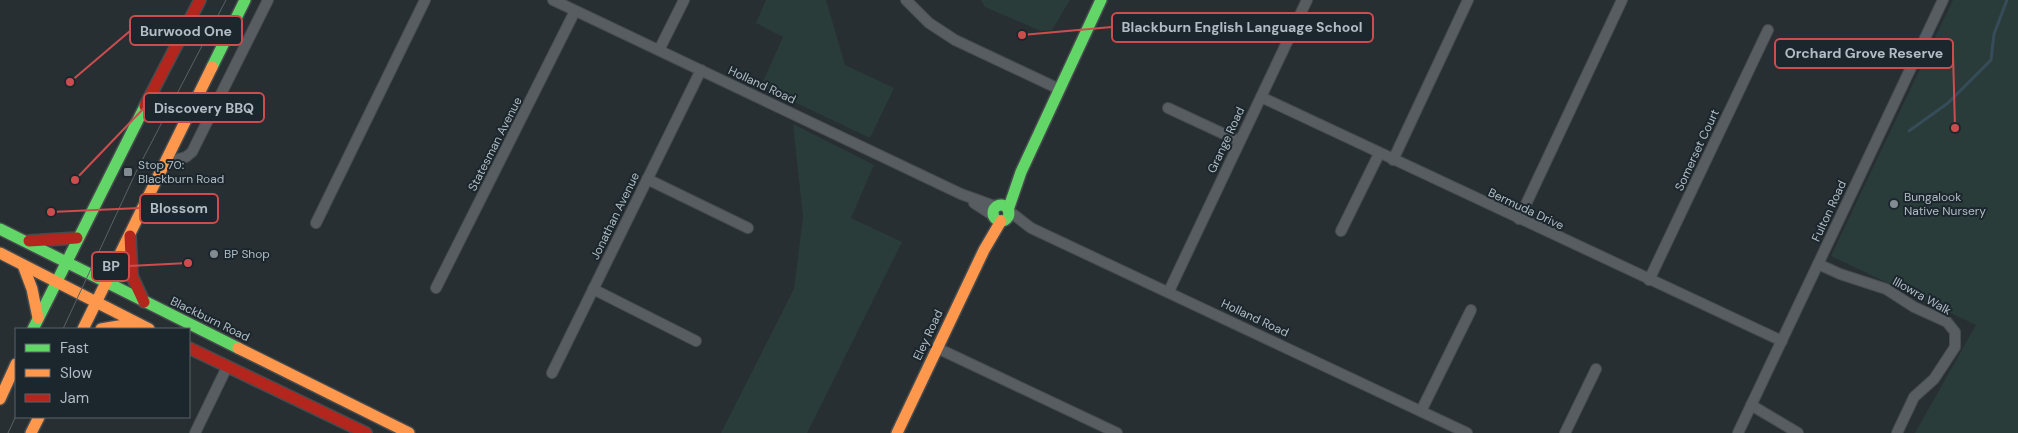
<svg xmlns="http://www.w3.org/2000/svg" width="2018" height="433" viewBox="0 0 2018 433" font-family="'DM Sans',sans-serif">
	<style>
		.green { fill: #293c3a }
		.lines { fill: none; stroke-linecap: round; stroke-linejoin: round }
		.stream { stroke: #364c59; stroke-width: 3 }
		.street-casing { stroke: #464b4e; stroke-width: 12 }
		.fast-casing { stroke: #464b4e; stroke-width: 14 }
		.slow-casing { stroke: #464b4e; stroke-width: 14 }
		.jam-casing { stroke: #464b4e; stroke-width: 14 }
		.street { stroke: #575d61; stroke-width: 10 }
		.fast { stroke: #63d668; stroke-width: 11 }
		.slow { stroke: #ff974d; stroke-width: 11 }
		.jam { stroke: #b3261e; stroke-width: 11 }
		.tram { stroke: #5b6165; stroke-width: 1 }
		.poi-dot { fill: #818b91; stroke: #1c262d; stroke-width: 2 }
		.labels { text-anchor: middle; stroke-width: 4; stroke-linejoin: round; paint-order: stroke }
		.street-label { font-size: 12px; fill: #b1bcc4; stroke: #1c262d }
		.poi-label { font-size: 12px; fill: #b1bcc4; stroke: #1c262d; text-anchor: start }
		.leader { fill: none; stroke: #cd4d4f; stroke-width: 2 }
		.callout-dot { fill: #cd4d4f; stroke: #1c262d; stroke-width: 2 }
		.callout { fill: #1c262d; stroke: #cd4d4f; stroke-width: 2 }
		.callout-label { font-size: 14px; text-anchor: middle; font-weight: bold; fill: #b1bcc4 }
	</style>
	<rect width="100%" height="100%" fill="#282f33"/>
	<!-- green -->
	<g class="green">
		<polygon points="766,0 826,0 845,65 894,88 870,138 761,86 783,37 756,23"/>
		<polygon points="981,0 1070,0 1052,30 1041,31 985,7"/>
		<polygon points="1953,0 2018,0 2018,433 1915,433 1976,325 1831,256"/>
		<polygon points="793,124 874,165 851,218 902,242 807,433 721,433 794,289 803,217"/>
	</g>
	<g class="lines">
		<!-- stream -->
		<polyline class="stream" points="1909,131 1948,103 1991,60 1994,34 2007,0"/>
		<defs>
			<g id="street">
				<polyline points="553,0 961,194 997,207"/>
				<polyline points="906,0 929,23 955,40 1059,89"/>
				<polyline points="659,50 684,0"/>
				<polyline points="1261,97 1782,341"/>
				<polyline points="1168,108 1239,141"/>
				<polyline points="1393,160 1468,0"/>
				<polyline points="167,162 186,157 192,152 268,0"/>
				<polyline points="647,179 748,228"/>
				<polyline points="974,203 994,216"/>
				<polyline points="1009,211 1031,228 1467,433"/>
				<polyline points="1519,219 1622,0"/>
				<polyline points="316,223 425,0"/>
				<polyline points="1341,231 1379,154"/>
				<polyline points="1818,264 1840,274 1886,289 1914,307 1947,322 1955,332 1955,347 1934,379 1914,397 1897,433"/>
				<polyline points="1649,280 1768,30"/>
				<polyline points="436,288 575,11"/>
				<polyline points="593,289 696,341"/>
				<polyline points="1169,291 1307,0"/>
				<polyline points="937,348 1117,433"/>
				<polyline points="552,373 701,70"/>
				<polyline points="1751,405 1798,433"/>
				<polyline points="1421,411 1471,310"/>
				<polyline points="195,433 227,367"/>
				<polyline points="1565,433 1596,369"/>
				<polyline points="1738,433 1943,0"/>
			</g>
			<g id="fast">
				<polyline points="212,67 245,0"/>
				<circle cx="1001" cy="213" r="8"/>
				<polyline points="1008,210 1021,172 1101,0"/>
				<polyline points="0,229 238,348"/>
				<polyline points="33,329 145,106"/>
			</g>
			<g id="slow">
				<polyline points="0,253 149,329"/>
				<polyline points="23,265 32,289 38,318"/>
				<polyline points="83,329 212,67"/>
				<polyline points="101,329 136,323"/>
				<polyline points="238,348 409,433"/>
				<polyline points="0,399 16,364"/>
				<polyline points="31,433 39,417"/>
				<polyline points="897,433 984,250 1001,221"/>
			</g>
			<g id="jam">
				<polyline points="145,106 200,0"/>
				<polyline points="130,236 132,276 144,302"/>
				<polyline points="29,241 77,238"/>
				<polyline points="189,348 366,433"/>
			</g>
		</defs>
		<!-- street casing -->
		<use href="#street" class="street-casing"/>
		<!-- fast casing -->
		<use href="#fast" class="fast-casing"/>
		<!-- slow casing -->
		<use href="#slow" class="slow-casing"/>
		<!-- jam casing -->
		<use href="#jam" class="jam-casing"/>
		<!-- street -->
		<use href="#street" class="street"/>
		<!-- fast -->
		<use href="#fast" class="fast"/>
		<!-- slow -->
		<use href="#slow" class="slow"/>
		<!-- jam -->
		<use href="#jam" class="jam"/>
		<!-- tram -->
		<g class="tram">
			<polyline points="63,329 136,172 226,0"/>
			<polyline points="8,433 16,416"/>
		</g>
	</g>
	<!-- markers -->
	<g class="poi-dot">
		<rect x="123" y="167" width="10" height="10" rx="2.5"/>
		<circle cx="1894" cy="204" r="5"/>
		<circle cx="214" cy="254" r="5"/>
	</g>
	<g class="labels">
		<!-- street labels -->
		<g class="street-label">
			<text transform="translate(762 85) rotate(25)" y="4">Holland Road</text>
			<text transform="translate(1226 140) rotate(-65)" y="4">Grange Road</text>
			<text transform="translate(495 144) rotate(-63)" y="4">Statesman Avenue</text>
			<text transform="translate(1697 150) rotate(-65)" y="4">Somerset Court</text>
			<text transform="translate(1526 209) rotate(25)" y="4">Bermuda Drive</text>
			<text transform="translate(1829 211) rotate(-65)" y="4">Fulton Road</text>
			<text transform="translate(615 216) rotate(-64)" y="4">Jonathan Avenue</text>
			<text transform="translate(1922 296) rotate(29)" y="4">Illowra Walk</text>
			<text transform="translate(1255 318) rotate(25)" y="4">Holland Road</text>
			<text transform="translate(210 319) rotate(26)" y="4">Blackburn Road</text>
			<text transform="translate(928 335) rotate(-65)" y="4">Eley Road</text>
		</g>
		<!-- poi labels -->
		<g class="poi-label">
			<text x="138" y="169">Stop 70:<tspan x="138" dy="14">Blackburn Road</tspan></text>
			<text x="1904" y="201">Bungalook<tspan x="1904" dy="14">Native Nursery</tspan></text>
			<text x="224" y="258">BP Shop</text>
		</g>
	</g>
	<!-- callouts -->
	<path class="leader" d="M1022 35L1112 27M70 82L130 31M1955 128L1953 53M75 180L144 108M51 212L140 208M188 263L129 266"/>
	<g class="callout-dot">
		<circle cx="1022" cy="35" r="5"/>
		<circle cx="70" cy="82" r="5"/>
		<circle cx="1955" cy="128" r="5"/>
		<circle cx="75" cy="180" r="5"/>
		<circle cx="51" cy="212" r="5"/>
		<circle cx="188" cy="263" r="5"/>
	</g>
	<g class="callout">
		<rect x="1112" y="13" width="261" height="29" rx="5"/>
		<rect x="130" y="16" width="112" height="29" rx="5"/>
		<rect x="1775" y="39" width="178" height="29" rx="5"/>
		<rect x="144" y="93" width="120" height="29" rx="5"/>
		<rect x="140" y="194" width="78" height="29" rx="5"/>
		<rect x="92" y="252" width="37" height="29" rx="5"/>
	</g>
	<g class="callout-label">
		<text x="1242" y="32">Blackburn English Language School</text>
		<text x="186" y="36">Burwood One</text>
		<text x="1864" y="58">Orchard Grove Reserve</text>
		<text x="204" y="113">Discovery BBQ</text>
		<text x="179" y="213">Blossom</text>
		<text x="111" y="271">BP</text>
	</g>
	<!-- legend -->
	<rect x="15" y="328" width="175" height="90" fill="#1c262d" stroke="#586269"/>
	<rect x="25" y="344" width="25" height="8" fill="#63d668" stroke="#586269"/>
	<text x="60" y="353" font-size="15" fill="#b1bcc4">Fast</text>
	<rect x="25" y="369" width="25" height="8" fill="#ff974d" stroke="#586269"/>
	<text x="60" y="378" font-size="15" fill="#b1bcc4">Slow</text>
	<rect x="25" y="394" width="25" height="8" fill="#b3261e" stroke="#586269"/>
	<text x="60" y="403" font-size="15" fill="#b1bcc4">Jam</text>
</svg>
